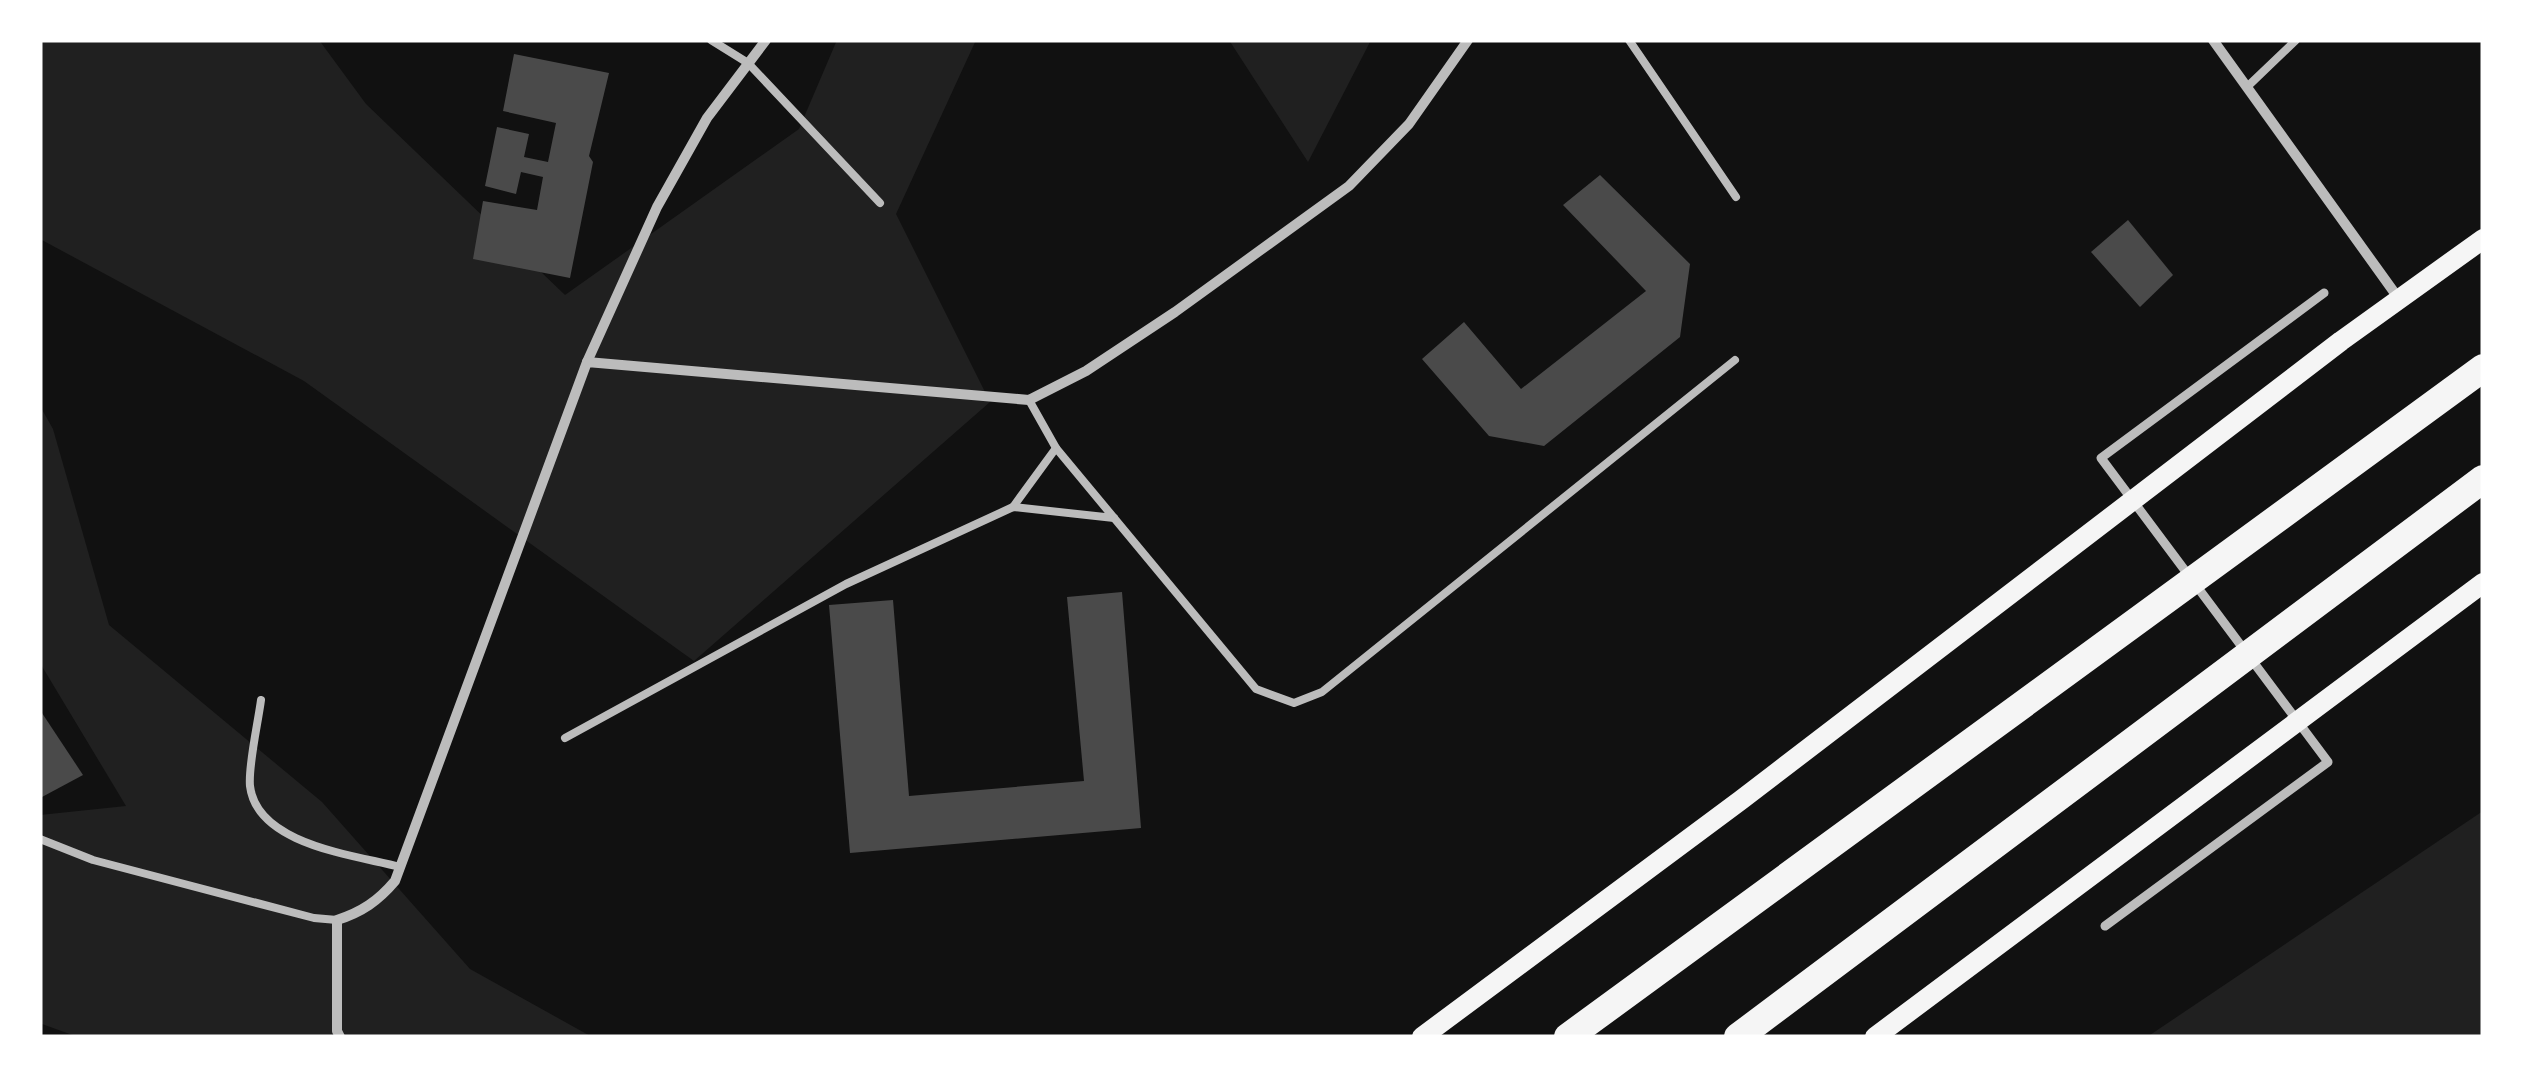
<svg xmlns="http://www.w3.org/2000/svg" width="2523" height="1077" viewBox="0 0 2523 1077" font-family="'Fira Sans Condensed',sans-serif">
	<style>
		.green { fill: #202020 }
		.building { fill: #4a4a4a }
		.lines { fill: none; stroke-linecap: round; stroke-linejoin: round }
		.service { stroke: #bcbcbc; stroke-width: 8 }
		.pedestrian { stroke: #bcbcbc; stroke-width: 9 }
		.minor { stroke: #bcbcbc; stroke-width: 10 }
		.secondary { stroke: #f5f5f5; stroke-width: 20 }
		.trunk { stroke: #f5f5f5; stroke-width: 28 }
	</style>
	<rect width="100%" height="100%" fill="#111"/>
	<!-- green -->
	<g class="green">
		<polygon points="40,40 319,40 366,104 565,295 799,129 837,40 976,40 896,214 990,402 694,661 304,381 40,239"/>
		<polygon points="1229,40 1371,40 1308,162"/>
		<polygon points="40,406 53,429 109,625 322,802 470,969 592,1037 78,1037 42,1024 40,815 126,806 40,663"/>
		<polygon points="2483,811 2483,1037 2147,1037"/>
	</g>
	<!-- building -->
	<g class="building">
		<polygon points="514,54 609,73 589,156 593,162 570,278 473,259 483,201 537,210 543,177 521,172 516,194 485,186 497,127 529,134 524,157 548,162 556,123 503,111"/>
		<polygon points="1600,175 1690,264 1680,337 1544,446 1489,436 1422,359 1464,322 1521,389 1646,291 1563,205"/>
		<polygon points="2128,220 2173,275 2140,307 2091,252"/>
		<polygon points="1122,592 1141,828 850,853 829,605 893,600 909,796 1084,781 1067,597"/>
		<polygon points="40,710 83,775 42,797 40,794"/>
	</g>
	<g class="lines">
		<!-- service -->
		<g class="service">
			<polyline points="711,40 748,63 880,203"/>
			<polyline points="1629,40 1736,197"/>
			<polyline points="2247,87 2296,40"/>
			<polyline points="1029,400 1056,448 1256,689 1294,703 1322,692 1735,360"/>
			<polyline points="1013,507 1056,448"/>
			<path d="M 261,700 C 258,723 248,766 250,786 C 257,845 355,855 400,867"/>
			<polyline points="565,738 846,584 1013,507 1114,518"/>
			<polyline points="40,839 93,860 314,918 337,920"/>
		</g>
		<!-- pedestrian -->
		<polyline class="pedestrian" points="2105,926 2328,762 2101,458 2324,293"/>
		<!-- minor -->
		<g class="minor">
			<polyline points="2213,40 2399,299"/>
			<polyline points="587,362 657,207 707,118 766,40"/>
			<path d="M 340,1037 L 337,1031 L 337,920 C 362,912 378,901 395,881 L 587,362 L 1029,400 L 1086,371 L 1175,312 L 1349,186 L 1409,124 L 1468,40"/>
		</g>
		<!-- secondary -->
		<g class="secondary">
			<polyline points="1422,1037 1741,800 2341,341 2483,239"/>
			<polyline points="1875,1037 2483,583"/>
		</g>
		<!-- trunk -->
		<g class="trunk">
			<polyline points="1568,1037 2483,368"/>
			<polyline points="1738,1037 2483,479"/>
		</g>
	</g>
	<!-- border -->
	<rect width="2523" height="1077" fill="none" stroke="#ffffff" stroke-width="85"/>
</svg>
